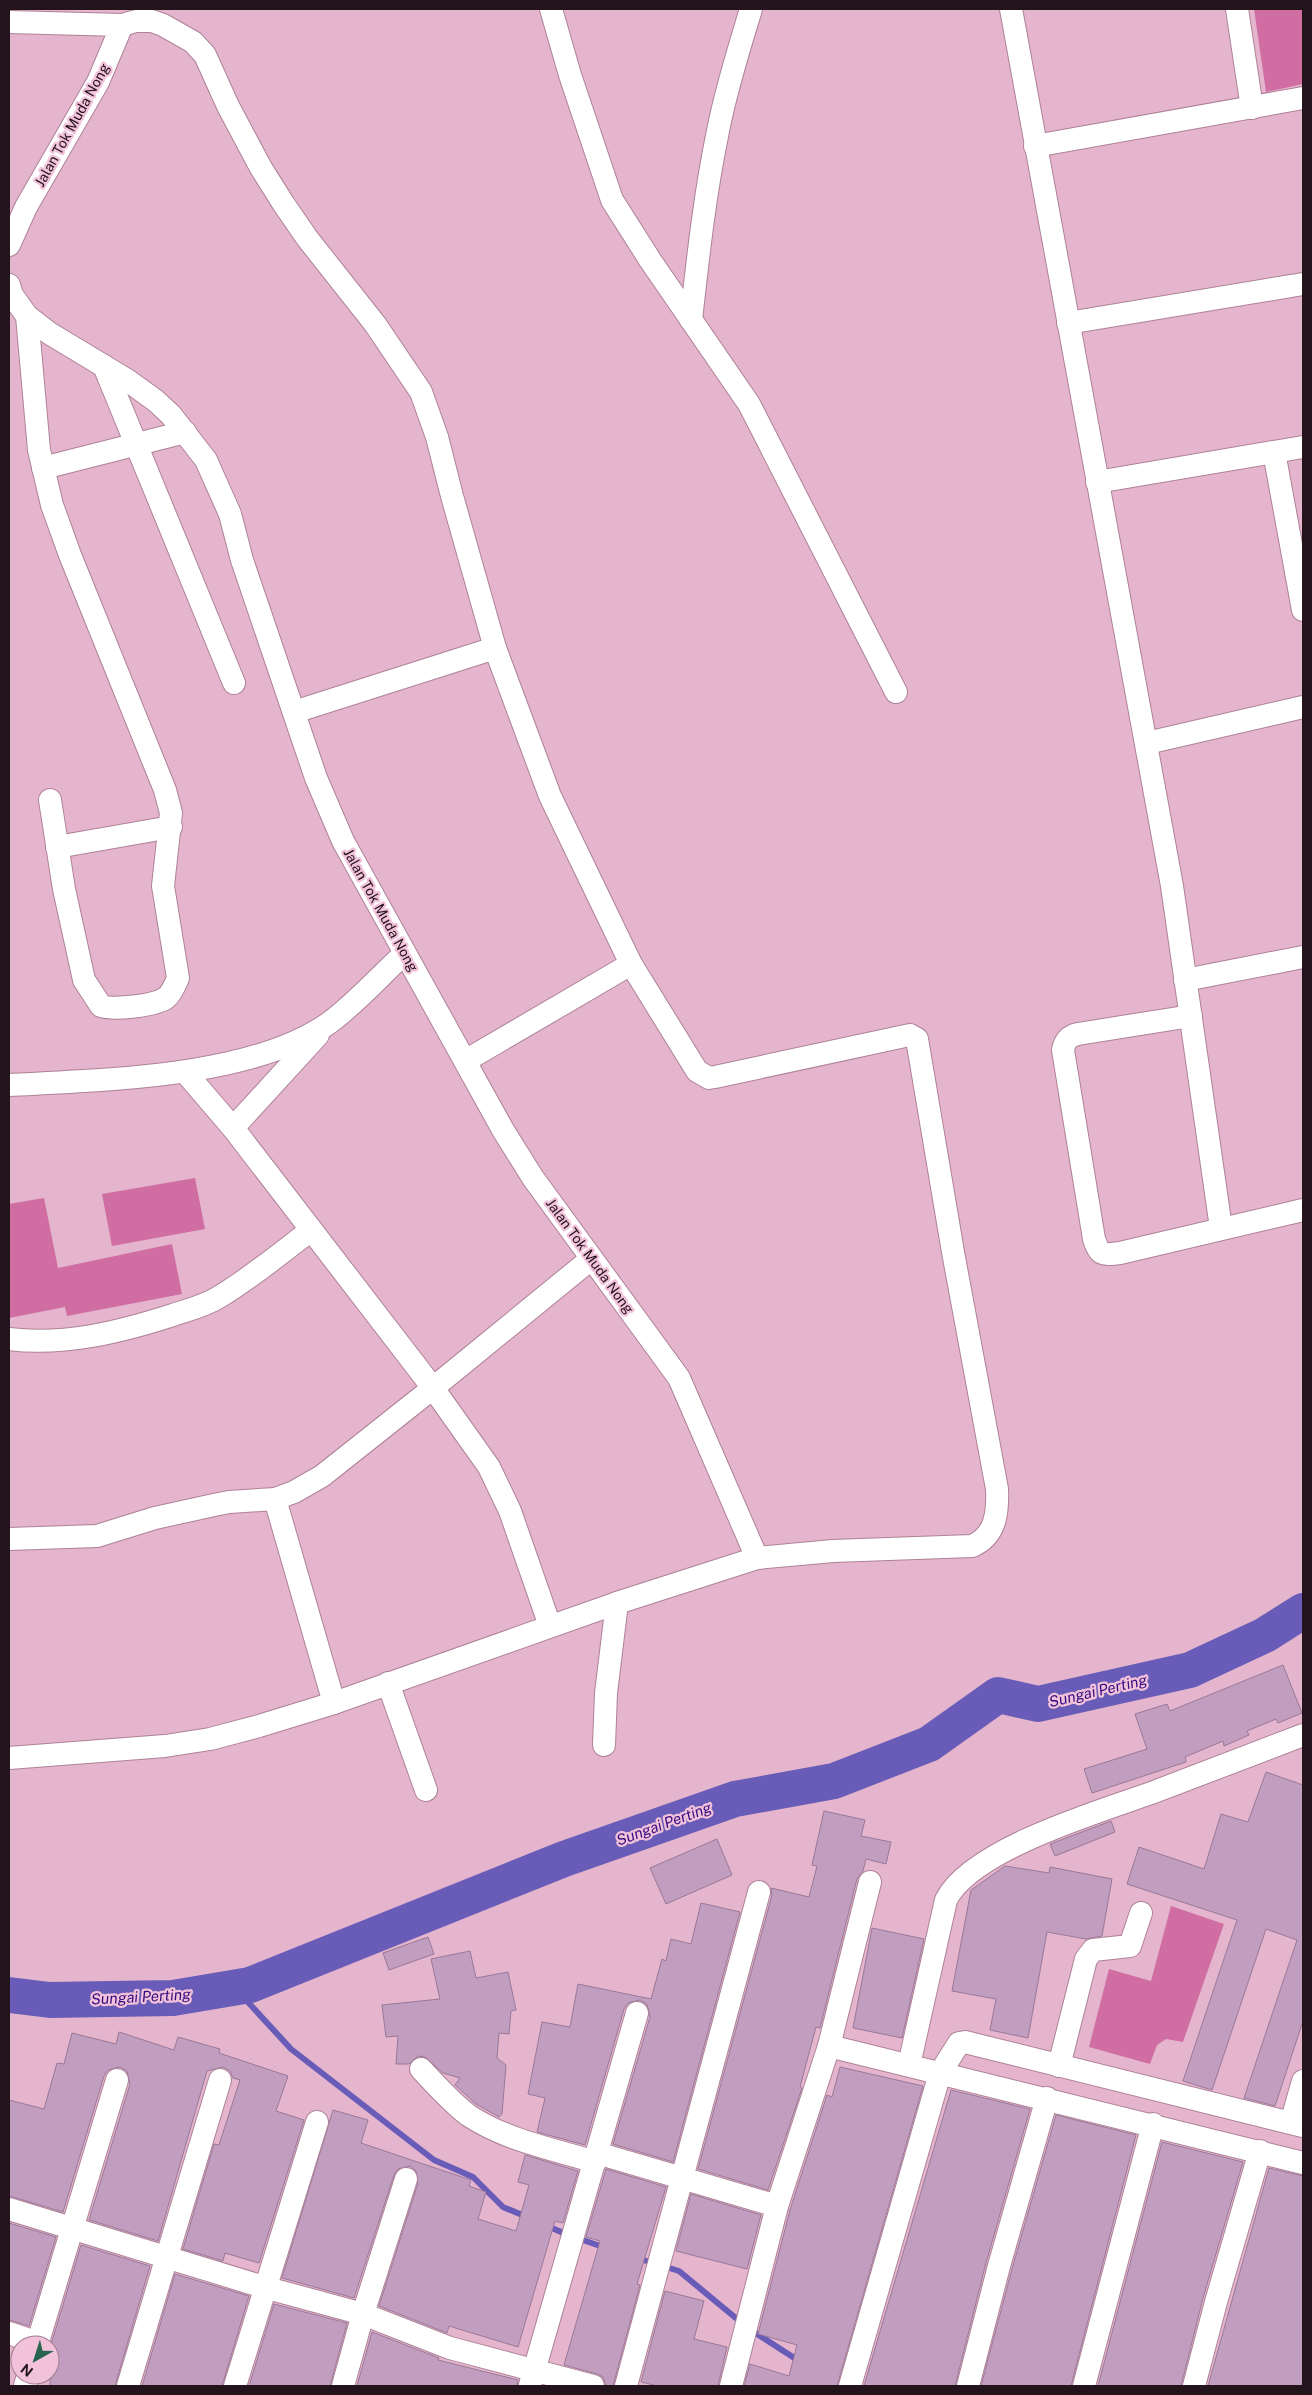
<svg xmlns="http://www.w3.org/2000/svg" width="1312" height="2395" viewBox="0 0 1312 2395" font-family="'Public Sans',sans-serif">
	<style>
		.green { fill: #d06ea3 }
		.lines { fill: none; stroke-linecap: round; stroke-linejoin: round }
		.stream { stroke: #695cb8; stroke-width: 6 }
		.river { stroke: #695cb8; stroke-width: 36 }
		.building { fill: #c19ec0; stroke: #997898 }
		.minor-casing { stroke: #ae8298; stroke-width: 24 }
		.minor { stroke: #fff; stroke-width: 22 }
		.labels { text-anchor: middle; stroke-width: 4.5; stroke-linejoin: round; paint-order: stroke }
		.street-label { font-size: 14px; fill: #23131b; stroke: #f1c2d9 }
		.water-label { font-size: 15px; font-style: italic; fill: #350d82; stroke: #f1c2d9 }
	</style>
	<rect width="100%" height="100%" fill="#e4b5cc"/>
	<!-- green -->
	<g class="green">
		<polygon points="1254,9 1303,9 1303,84 1266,92"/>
		<polygon points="195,1178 205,1229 112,1246 102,1194"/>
		<polygon points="44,1198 58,1268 172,1244 182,1294 67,1316 65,1307 9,1318 9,1204"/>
		<polygon points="1171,1906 1224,1924 1183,2042 1166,2039 1157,2045 1150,2064 1089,2047 1109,1969 1151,1981"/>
	</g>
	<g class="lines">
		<!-- stream -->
		<g class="stream">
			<polyline points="235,1988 291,2049 434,2160 473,2177 503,2207 527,2217"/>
			<polyline points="545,2225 568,2235"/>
			<polyline points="577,2238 606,2248"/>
			<polyline points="637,2258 679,2271 743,2324"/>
			<polyline points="751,2330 799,2361"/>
		</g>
		<!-- river -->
		<polyline class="river" points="9,1995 50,2000 173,1998 250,1985 564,1859 735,1799 834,1781 929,1744 998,1695 1038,1704 1190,1670 1265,1635 1303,1611"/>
	</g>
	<!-- building -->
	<g class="building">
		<polygon points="1283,1665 1302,1713 1278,1723 1276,1719 1247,1731 1249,1735 1224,1746 1223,1741 1185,1757 1186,1762 1092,1793 1084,1769 1147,1749 1135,1714 1167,1704 1170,1711"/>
		<polygon points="1266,1772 1303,1785 1303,2021 1275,2106 1244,2098 1297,1940 1266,1929 1212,2090 1202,2087 1183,2081 1237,1920 1127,1884 1139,1847 1204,1869 1221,1814 1248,1822"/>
		<polygon points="824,1811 865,1820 861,1836 891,1842 886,1864 866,1859 863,1871 857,1879 820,2028 816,2027 800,2087 802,2088 768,2190 698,2169 772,1895 771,1888 809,1897 817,1866 812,1865"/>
		<polygon points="1111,1821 1115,1832 1055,1856 1050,1844"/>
		<polygon points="717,1839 732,1875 666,1904 650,1868"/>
		<polygon points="1005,1866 1049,1873 1050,1867 1112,1879 1102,1936 1086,1939 1047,1932 1028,2038 990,2030 996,1999 952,1991 971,1890"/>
		<polygon points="701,1903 740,1912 673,2162 613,2144 650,2017 647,2004 640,2000 628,2003 624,2009 585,2145 537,2132 545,2098 528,2094 542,2022 570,2027 578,1984 651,1999 662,1959 666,1961 671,1939 691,1944"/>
		<polygon points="872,1928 924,1939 902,2038 853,2028"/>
		<polygon points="428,1937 434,1954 389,1970 383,1953"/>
		<polygon points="470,1951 476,1978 508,1972 516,2010 511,2011 509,2034 499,2033 497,2058 506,2065 502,2114 499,2117 476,2104 455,2085 460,2078 443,2073 425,2057 418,2056 409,2064 396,2064 398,2036 386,2037 382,2005 440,1999 431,1959"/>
		<polygon points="119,2032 174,2050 178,2037 220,2049 219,2053 288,2076 276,2111 304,2120 259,2263 225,2253 223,2261 183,2249 214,2144 219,2145 240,2080 233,2078 230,2071 223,2067 207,2071 158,2241 89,2220 130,2084 127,2071 120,2067 108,2070 104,2076 63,2212 9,2196 9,2100 44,2109 57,2063 64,2064 72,2033 116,2044"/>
		<polygon points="840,2067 923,2086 837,2386 744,2386 750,2364 789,2376 797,2345 758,2334 790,2210 827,2095 832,2097"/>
		<polygon points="951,2090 1030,2109 986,2263 955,2386 864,2386"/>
		<polygon points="333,2110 368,2120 361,2143 471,2180 469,2186 486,2192 478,2219 516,2231 529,2185 518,2182 525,2155 578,2171 563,2223 555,2221 518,2347 449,2326 447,2333 379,2306 418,2183 416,2171 410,2166 398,2169 394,2175 354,2298 282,2278"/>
		<polygon points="1056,2115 1136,2135 1071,2386 981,2386 1012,2269"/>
		<polygon points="1162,2142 1243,2162 1203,2298 1181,2386 1098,2386"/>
		<polygon points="1269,2168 1303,2176 1303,2386 1208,2386"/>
		<polygon points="606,2169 666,2187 637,2284 640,2285 613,2386 606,2386 603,2377 597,2374 564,2365 600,2241 586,2237"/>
		<polygon points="691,2194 761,2215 747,2269 676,2251"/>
		<polygon points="9,2223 56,2237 29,2326 9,2320"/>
		<polygon points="81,2245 150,2266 115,2386 50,2386 50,2348"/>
		<polygon points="175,2274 249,2296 222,2386 142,2386"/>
		<polygon points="665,2291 704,2301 694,2339 727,2347 718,2386 658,2386 641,2382"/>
		<polygon points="274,2304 347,2323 330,2386 249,2386"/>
		<polygon points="372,2332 439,2358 438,2360 518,2380 517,2386 357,2386"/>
	</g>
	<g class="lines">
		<defs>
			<g id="minor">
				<polyline points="551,9 570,75 612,200 650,260 749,404 896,692"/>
				<polyline points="1011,9 1172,886 1221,1228"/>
				<polyline points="1237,9 1252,108"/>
				<polyline points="9,22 122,25 98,82 26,207 9,245"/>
				<polyline points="1035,146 1303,98"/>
				<polyline points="9,285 12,295 27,316 49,333 127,380 156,401 171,415 206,460 230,514 242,560 316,778 343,841 503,1130 533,1178 679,1378 757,1558"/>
				<path d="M 27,316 L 39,450 L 52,505 L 70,555 L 165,790 L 171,813 L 163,886 L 178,978 C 175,985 172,993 166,998 C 154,1006 114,1010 101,1006 L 84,980 L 64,889 L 50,800"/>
				<path d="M 691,320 C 698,257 705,193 718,131 C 726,89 739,49 751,9"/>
				<polyline points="1068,323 1303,284"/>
				<polyline points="104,366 234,683"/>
				<polyline points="1274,452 1303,610"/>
				<polyline points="43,468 185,432"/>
				<polyline points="1097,482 1303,447"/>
				<polyline points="294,712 495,648"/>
				<polyline points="1147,743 1303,707"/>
				<polyline points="57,847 171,827"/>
				<polyline points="1185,980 1303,957"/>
				<path d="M 1191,1016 L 1078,1034 C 1069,1036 1065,1040 1063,1050 L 1094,1239 C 1100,1256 1102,1255 1120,1253 L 1303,1210"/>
				<polyline points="465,1061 631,964"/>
				<polyline points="185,1072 233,1128 433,1388 489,1467 510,1511 550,1626"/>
				<path d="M 9,1085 C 102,1080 251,1078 329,1023 C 354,1005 381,975 404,954"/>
				<polyline points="233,1128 318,1035"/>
				<path d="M 9,1339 C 64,1346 120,1332 173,1315 C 188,1310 205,1306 219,1297 C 251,1278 281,1253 311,1230"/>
				<polyline points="275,1499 334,1703"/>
				<polyline points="9,1539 97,1536 155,1518 214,1505 229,1502 275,1499 294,1492 322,1476 433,1388 591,1259"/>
				<polyline points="388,1683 426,1790"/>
				<polyline points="604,1745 606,1693 617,1603"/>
				<path d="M 9,1758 L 165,1746 L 210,1739 L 259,1726 L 334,1703 L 617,1603 L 757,1558 L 833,1551 L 972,1546 C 996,1536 998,1512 997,1489 L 953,1252 L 917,1039 L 910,1035 L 905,1036 L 715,1077 L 709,1078 L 697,1071 L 631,964 L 550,796 L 495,648 L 452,496 L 437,437 L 421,392 L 375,324 L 307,238 L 283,203 L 261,168 L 228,106 L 205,55 L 193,42 L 163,25 L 152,21 L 136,21 L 122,25"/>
				<polyline points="829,2046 1303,2163"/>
				<path d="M 909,2065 L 946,1900 C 971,1849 1101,1811 1154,1792 C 1204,1773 1254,1754 1303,1735"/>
				<polyline points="1059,2066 1086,1959 1093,1950 1130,1946 1141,1913"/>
				<path d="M 421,2069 C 436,2085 451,2102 468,2115 C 505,2140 553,2149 595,2162"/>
				<polyline points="1291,2123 1303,2081"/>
				<polyline points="597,2153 777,2206"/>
				<polyline points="9,2209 267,2288 363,2314 450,2348 593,2386"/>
				<polyline points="9,2333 38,2343"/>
				<polyline points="37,2345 117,2080"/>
				<polyline points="530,2385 637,2013"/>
				<polyline points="25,2386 28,2375"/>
				<polyline points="128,2386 220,2080"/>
				<polyline points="235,2386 317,2122"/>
				<polyline points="343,2386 363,2314 406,2179"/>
				<polyline points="626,2386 759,1892"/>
				<polyline points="731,2386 777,2206 829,2046 870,1882"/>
				<polyline points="850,2386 940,2073 959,2043 965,2042 1303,2126"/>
				<polyline points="968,2386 999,2266 1047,2098"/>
				<polyline points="1084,2386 1153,2124"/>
				<polyline points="1194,2386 1216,2302 1260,2151"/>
			</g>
		</defs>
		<!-- minor casing -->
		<use href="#minor" class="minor-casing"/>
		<!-- minor -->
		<use href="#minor" class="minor"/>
	</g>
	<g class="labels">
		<!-- street labels -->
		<g class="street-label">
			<text transform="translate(72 125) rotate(-61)" y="5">Jalan Tok Muda Nong</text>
			<text transform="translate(381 910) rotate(61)" y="5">Jalan Tok Muda Nong</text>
			<text transform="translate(590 1256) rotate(54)" y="5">Jalan Tok Muda Nong</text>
		</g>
		<!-- water labels -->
		<g class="water-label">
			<text transform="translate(1098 1691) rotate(-13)" y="5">Sungai Perting</text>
			<text transform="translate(664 1824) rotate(-20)" y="5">Sungai Perting</text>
			<text transform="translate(141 1997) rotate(-3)" y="5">Sungai Perting</text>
		</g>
	</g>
	<!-- border -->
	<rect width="1312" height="2395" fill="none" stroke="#23131b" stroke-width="20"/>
	<!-- north arrow -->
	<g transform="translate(35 2360) rotate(219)"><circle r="24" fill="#f1c2d9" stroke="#9f7c8d"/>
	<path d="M0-4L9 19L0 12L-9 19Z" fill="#27644f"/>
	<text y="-8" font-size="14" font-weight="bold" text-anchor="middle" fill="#23131b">N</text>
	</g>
</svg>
